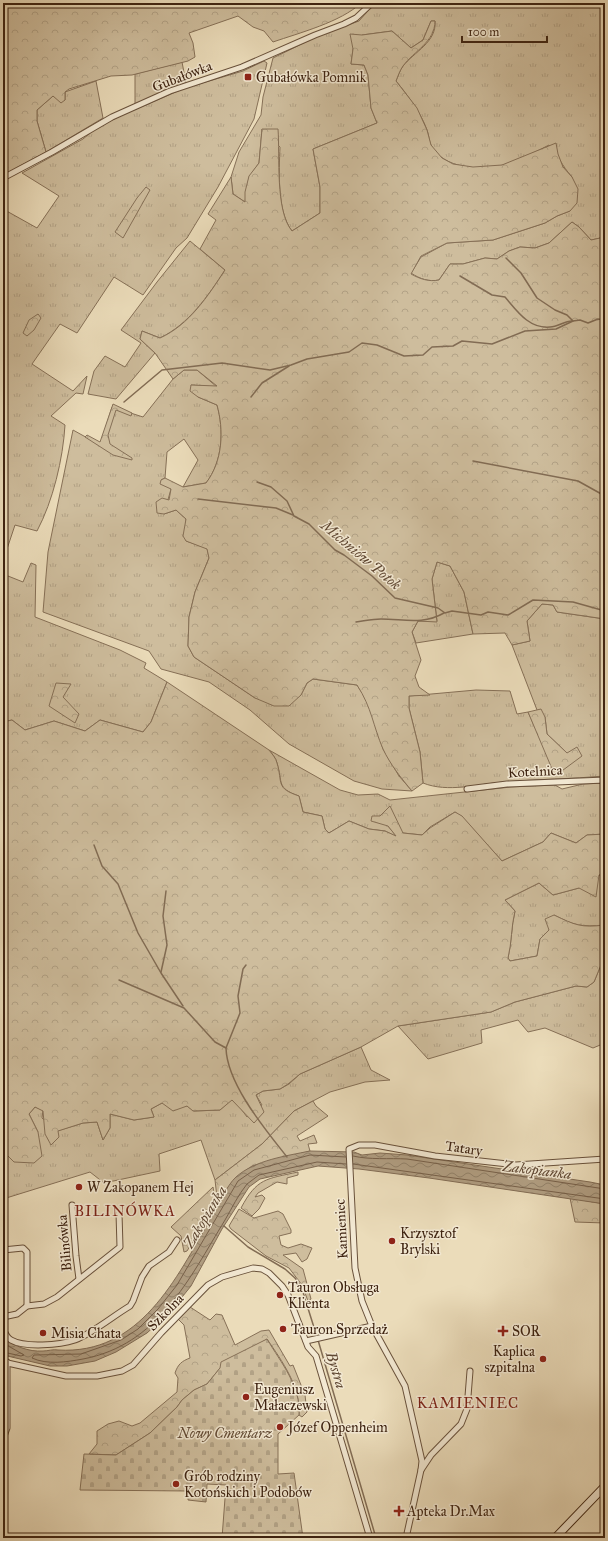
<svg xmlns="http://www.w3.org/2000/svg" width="608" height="1541" viewBox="0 0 608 1541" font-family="'IM FELL Great Primer',serif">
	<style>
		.grass { fill: url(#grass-tufts); stroke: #867057 }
		.forest { fill: url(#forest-crowns); stroke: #867057 }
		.cemetery { fill: url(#cemetery-stones); stroke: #867057 }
		.water { fill: url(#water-waves); stroke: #826c54 }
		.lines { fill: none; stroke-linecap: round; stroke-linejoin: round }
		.shore { stroke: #776049; stroke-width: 1 }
		.stream { stroke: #826c54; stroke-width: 1.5 }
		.minor-casing { stroke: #69513b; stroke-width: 7 }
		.secondary-casing { stroke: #3e2311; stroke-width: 9 }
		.minor { stroke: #f2e8d2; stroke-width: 5 }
		.secondary { stroke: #f2e8d2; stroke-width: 7 }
		.poi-dot { fill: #8f2418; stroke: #f2e8d2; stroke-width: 1.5 }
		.labels { text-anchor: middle; stroke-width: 3; stroke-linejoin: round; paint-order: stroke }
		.street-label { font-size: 14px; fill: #3e2311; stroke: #f2e8d2 }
		.poi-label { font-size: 14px; fill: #3e2311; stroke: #f2e8d2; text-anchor: start }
		.park-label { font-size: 14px; font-style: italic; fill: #624a34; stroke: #f2e8d2 }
		.water-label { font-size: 15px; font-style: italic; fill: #604833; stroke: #f2e8d2 }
		.neighbourhood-label { font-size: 15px; letter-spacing: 1px; fill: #7a1f14; stroke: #f2e8d2 }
	</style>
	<defs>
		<pattern id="grass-tufts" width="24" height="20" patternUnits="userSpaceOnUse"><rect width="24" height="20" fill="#cebd9d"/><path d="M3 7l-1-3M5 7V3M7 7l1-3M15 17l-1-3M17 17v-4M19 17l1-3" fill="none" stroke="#b2a286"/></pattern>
		<pattern id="forest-crowns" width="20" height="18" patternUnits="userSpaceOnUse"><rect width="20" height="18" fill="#cebd9d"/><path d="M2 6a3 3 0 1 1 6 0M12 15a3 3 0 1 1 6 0" fill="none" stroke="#b2a286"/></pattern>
		<pattern id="cemetery-stones" width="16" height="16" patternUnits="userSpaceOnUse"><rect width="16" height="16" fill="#cebd9d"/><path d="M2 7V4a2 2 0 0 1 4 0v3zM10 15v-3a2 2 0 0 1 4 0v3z" fill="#b2a286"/></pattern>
		<pattern id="water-waves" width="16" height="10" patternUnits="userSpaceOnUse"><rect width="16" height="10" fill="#b09d81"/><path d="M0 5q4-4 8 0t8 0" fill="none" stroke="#918068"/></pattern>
	</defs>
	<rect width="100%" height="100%" fill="#ebdcba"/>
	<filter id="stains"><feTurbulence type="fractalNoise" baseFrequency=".005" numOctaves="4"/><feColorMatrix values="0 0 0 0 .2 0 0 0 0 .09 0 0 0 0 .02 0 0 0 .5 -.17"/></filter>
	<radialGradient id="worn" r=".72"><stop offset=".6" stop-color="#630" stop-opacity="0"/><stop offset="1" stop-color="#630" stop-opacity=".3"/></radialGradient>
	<!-- grass -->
	<g class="grass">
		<path d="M 375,3 L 605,3 L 605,230 L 601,238 L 591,240 L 579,227 L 572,222 L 549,243 L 535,248 L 520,247 L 509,251 L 497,259 L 485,258 L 463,264 L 450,264 L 439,280 C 429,282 420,279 411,273 L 421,257 L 447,243 L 493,240 L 545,223 L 557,216 L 570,211 L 572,177 C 562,166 558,155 549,145 C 534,153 519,160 503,165 C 481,171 443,169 431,145 C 429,141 429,135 427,130 C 422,115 407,94 396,81 C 398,76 400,70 403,66 C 414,52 437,42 435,21 L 431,21 L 423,40 L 411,48 L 392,31 L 362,35 L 353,49 L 351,64 L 364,65 L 368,75 L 371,108 L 377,123 L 313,149 L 320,187 L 320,213 L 292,231 C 277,212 279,171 280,147 L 262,129 L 259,163 L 249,177 L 245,202 L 233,194 L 231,177 L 239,152 L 261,115 L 263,97 L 273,58 L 320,35 L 359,21 Z"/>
		<path d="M 264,61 L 267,63 L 254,119 L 218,187 L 187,238 L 176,248 L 143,295 L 114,277 L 77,333 L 60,324 L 32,364 L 73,391 L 87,376 L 83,394 L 76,393 L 51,416 L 65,425 C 63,459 53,501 37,531 L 15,525 L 3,561 L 3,209 L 37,228 L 59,196 L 22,173 L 83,139 L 95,129 L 122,115 L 185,88 L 243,71 Z"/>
		<polygon points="182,62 186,83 135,104 135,74"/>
		<polygon points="96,81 103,118 46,152 37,121 37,110 53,96 65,100 65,92"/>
		<path d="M 190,241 L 225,270 C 208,296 189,324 160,338 L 142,331 L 140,339 L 155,353 L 116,399 L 88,394 L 94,371 L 105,356 L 125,367 L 141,343 L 121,330 L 157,282 Z"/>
		<path d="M 184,370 L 197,370 L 217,387 L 191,385 L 198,397 L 217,405 C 224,430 223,461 206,483 L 183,487 L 198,460 L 184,439 L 167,452 L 165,478 L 161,480 L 171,489 L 164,514 L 176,510 L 186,519 L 186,541 L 207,548 L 209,558 L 195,592 L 189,617 L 188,646 L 194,657 L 255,698 L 301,695 L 307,683 L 313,679 L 357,685 L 368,702 L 383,749 L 399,776 L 412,791 L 382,789 L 354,781 L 289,744 L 250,710 L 209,682 L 161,669 L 149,651 L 43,612 L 48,552 L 73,430 L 100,445 L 112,407 L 143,417 L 173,379 Z"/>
		<polygon points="437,562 450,566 464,592 473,634 416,643 412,632 418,621 437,621 432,579"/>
		<polygon points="31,563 36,565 35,617 120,650 146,663 144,668 167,682 151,722 143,732 100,720 85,731 54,721 25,730 12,720 3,722 3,574 23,582"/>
		<path d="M 542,604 L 553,605 L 557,612 L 605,619 L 605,776 C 571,779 538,779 504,782 C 478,784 448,793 423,783 L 420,752 L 409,708 L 409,696 L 476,690 L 510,691 L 517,714 L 528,712 L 544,747 L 567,753 L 547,734 L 545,717 L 537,710 L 512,645 L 530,641 L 527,621 Z"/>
		<path d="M 269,750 L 340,790 L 358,795 L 378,794 L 390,800 L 511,787 L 555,785 L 562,789 L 583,784 L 605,783 L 605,834 L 587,835 L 576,843 L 551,833 L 543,842 L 502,861 L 462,817 L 455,812 L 430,827 L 422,835 L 403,833 L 388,826 L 397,837 L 385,831 L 369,829 L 349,821 L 329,833 L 325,829 L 322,816 L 303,812 L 299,796 C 276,788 283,783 277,763 C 276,758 272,754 269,750 Z"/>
		<path d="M 605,872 L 605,925 C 581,927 575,926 554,915 L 549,930 L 540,939 L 537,956 L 510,961 L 508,958 C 512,942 511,927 515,911 L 505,900 L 539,883 L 553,895 L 579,888 Z"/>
		<polygon points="605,955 605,1043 593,1048 545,1028 528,1032 518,1020 481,1030 482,1043 428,1059 398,1026 491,1012 515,1002 576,986 587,987 594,982"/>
		<polygon points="361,1047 371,1070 390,1080 365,1082 330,1092 294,1111 262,1144 215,1180 201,1140 159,1154 160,1171 104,1183 90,1172 3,1199 3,1155 8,1156 14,1162 38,1132 29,1114 35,1107 43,1110 42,1118 57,1131 83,1123 97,1122 103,1140 110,1128 110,1114 134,1120 154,1117 151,1109 162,1103 187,1106 194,1111 220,1110 232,1099 239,1106 247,1117 262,1105 256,1095 263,1091 280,1089 289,1084 300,1074"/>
	</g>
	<!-- forest -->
	<g class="forest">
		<path d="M 3,3 L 361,3 C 341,22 299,33 273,42 L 264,31 L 253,27 L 238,16 L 189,33 L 193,43 L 195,57 L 188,61 L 132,75 L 111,76 L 69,89 L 65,92 L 65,100 L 61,103 L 53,96 L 37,110 L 37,121 L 46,152 L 3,175 Z"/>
		<path d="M 431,21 L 435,21 C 435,42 414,51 403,66 C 400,70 398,76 396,81 L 417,108 L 427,130 L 431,145 L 442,158 L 453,164 L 473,167 L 502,165 L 556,143 L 558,154 L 563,167 L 572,177 L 578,189 L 577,203 L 570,211 L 557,216 L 545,223 L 493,240 L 447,243 L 421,256 L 411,274 C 420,279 429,282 439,280 L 450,264 L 463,264 L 485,258 L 497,259 L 509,251 L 520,247 L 535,248 L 549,243 L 572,222 L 579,227 L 591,240 L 600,238 L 605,230 L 605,619 L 557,612 L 553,605 L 542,604 L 527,621 L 530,641 L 512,645 L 505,633 L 473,634 L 464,592 L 450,566 L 437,562 L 432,579 L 437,622 L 418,621 L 412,632 L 421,660 L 415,676 L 419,687 L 430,695 L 409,696 L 409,708 L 420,752 L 423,783 L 412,791 C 401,778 390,764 383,749 C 373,726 372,708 357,685 L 313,679 L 307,683 L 301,695 L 289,706 L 274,706 L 255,698 L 194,657 L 188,646 L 189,617 L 195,592 L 209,558 L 207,549 L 186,541 L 183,536 L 186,519 L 176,510 L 164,514 L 157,513 L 156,502 L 162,498 L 169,500 L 171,489 L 160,484 L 161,480 L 165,478 L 183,487 L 206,483 C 223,461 224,430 217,405 L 198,397 L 190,391 L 191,385 L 217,386 L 197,370 L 184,370 L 173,379 L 155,353 L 140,339 L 142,331 L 160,338 C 189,325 208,296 225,270 L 200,249 L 216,220 L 208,214 L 231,177 L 233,194 L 245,202 L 245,192 L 249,176 L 259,163 L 262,129 L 278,129 C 280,155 275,211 292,231 L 320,213 L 320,187 L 313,149 L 377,123 L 371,108 L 368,75 L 364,65 L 351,64 L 353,49 L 350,34 L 362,35 L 392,31 L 411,48 L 423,40 Z"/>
		<polygon points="146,187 150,190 123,238 115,232 137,198"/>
		<polygon points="38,314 41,318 34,330 27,336 23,333 29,320"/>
		<polygon points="113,404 132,413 131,416 116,410 108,435 110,444 132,458 132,460 113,455 85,437 87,435 100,442"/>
		<path d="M 167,682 L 269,750 C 272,754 276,758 277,763 C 283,783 275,788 299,796 L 303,812 L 322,816 L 325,829 L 329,833 L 349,821 L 369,829 L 385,831 L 396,836 L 388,826 L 371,821 L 372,816 L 380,816 L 390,806 L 403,833 L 422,835 L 430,828 L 455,812 L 462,816 L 502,861 L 543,842 L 551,833 L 576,843 L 587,835 L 605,834 L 605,872 L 599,875 L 596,897 L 579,888 L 553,895 L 539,883 L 505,900 L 515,911 C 511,927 512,942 508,958 L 510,961 L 537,956 L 540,939 L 549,930 L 545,919 L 554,915 C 575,925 581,928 605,925 L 605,955 L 594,982 L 587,987 L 576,986 L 515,1002 L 491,1012 L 398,1026 L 361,1047 L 300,1074 L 288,1084 L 280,1089 L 263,1091 L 256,1095 L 264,1112 L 254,1123 L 232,1100 L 220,1110 L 193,1111 L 187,1106 L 173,1111 L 162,1103 L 151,1109 L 154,1117 L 134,1120 L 110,1114 L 110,1128 L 103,1140 L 97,1122 L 83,1123 L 58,1131 L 59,1137 L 51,1145 L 45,1134 L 43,1111 L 35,1107 L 29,1114 L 38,1132 L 42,1156 L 34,1163 L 14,1162 L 8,1156 L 3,1155 L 3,722 L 12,720 L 25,730 L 54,721 L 85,731 L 100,720 L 143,732 L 151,722 Z"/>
		<polygon points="56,683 71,684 63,697 79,714 75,723 49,706"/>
		<polygon points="541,709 545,717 547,734 567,753 577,747 582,756 555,776 528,712"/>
		<polygon points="313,1101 316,1106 328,1116 297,1136 300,1141 314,1135 317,1143 308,1144 310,1151 252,1166 235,1178 218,1206 215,1180 262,1144 294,1111"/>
		<path d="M 298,1172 L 298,1175 L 287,1178 L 287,1184 L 277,1182 L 258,1193 L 255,1197 L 262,1195 L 265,1198 L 259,1209 L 252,1216 L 241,1208 C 257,1178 266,1179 298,1172 Z"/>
		<polygon points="213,1187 216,1205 187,1251 184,1252 181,1236 171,1227"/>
		<polygon points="570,1198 605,1204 605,1223 575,1222"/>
		<polygon points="239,1209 254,1218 278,1211 283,1214 291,1230 291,1233 279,1236 281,1245 288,1248 301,1244 312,1248 307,1259 302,1262 296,1253 283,1255 303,1269 311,1299 308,1301 302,1285 289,1268 266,1256 231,1229 229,1226"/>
		<path d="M 190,1307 L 210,1320 L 216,1314 L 222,1315 L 235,1345 L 261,1331 L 269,1330 L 290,1366 L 293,1365 L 305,1395 L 307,1412 L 302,1417 L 299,1415 C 301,1387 282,1361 267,1339 L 220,1368 L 207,1384 L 194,1390 L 182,1400 L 177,1407 L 150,1433 L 116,1455 L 89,1454 L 97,1444 L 97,1431 L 108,1424 L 119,1421 L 132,1426 L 140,1423 L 177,1392 L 178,1378 L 175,1373 C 178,1364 182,1361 190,1358 L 184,1325 L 178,1319 Z"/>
	</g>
	<!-- cemetery -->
	<path class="cemetery" d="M 267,1339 C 281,1363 301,1386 299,1415 L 278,1434 L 278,1474 L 294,1473 L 303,1538 L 222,1538 L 226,1485 L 207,1484 L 206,1502 L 188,1500 L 188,1491 L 80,1490 L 84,1454 L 116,1455 L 150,1433 L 177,1407 L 182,1400 L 194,1390 L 207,1384 L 220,1368 L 221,1362 Z"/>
	<!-- water -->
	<path class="water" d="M 310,1151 L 354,1152 L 362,1155 L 380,1153 L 407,1155 L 590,1182 L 605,1185 L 605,1204 L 429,1178 L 359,1169 L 318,1166 L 260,1179 L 249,1187 L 222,1229 L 191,1286 L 170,1312 L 147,1333 L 116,1352 L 95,1361 L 67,1366 L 50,1366 L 3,1355 L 3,1338 C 15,1346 28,1352 43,1351 C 48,1351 53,1349 58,1350 C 140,1355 176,1279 211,1218 C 217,1207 227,1185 236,1177 C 255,1160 286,1156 310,1151 Z"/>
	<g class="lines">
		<!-- shore -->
		<g class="shore">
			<path d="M 353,1156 C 370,1160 389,1158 407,1159 L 605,1189"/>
			<path d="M 346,1157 L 310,1155 L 254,1170 L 238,1181 L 177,1285 L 158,1309 L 138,1329 L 121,1340 L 81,1354 L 34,1355 L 32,1358 C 47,1365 67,1362 83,1359 C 158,1345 189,1279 225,1220 C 232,1208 238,1195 247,1184 L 259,1175 L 317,1162 L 346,1164"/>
			<polyline points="353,1164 605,1199"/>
			<polyline points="3,1343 24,1355 21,1356 3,1352"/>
		</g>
		<!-- stream -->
		<g class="stream">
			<polyline points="506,258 521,273 537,298 555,310 567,315 573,321"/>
			<path d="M 460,276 L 492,295 L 505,297 C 517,311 529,329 550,327 C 558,327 564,321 572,321"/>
			<polyline points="251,397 262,383 289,366"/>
			<polyline points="124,402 162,370 222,363 270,370 291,365 307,359 349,352 362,343 377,345 404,356 423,355 432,347 453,346 462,341 492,344 525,331 556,329 573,321 580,320 588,323 598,319 605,320"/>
			<polyline points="473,461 578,481 605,496"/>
			<polyline points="257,482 271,487 287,501 294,516 309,524 335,550 344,555 372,576 395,598 438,608 445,613 452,611 481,615 488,612 508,615 533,600 573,602 605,611"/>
			<polyline points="198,499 276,508 293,515"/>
			<path d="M 356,622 C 364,621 373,619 381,619 C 404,619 423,625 444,613"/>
			<polyline points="94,845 102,866 118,884 138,933 161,973 183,1006"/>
			<polyline points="161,972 167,945 163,916 166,891"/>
			<path d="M 119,980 L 184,1008 L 215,1042 L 226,1048 C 227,1084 265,1129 287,1157"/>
			<polyline points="226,1048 240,1013 238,996 243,969 246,965"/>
			<polyline points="224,1226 248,1247 285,1269 295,1278 301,1286 317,1337"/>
			<polyline points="318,1340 376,1538"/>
		</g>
		<defs>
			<g id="minor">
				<polyline points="3,178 52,152 112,117 170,91 242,67 315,35 344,24 356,18 372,3"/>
				<polyline points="467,789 507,784 605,780"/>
				<polyline points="72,1205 76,1256 79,1279"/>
				<polyline points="3,1250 23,1248 27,1252 27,1306"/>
				<polyline points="3,1317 17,1314 27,1306 44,1304 57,1297 120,1247 119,1213"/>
				<path d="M 3,1328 C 5,1333 6,1337 11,1340 C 25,1348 60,1345 75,1340 C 93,1333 113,1316 130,1306 L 133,1301 L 142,1277 L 149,1266 L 169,1252 L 177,1240"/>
				<polyline points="306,1341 372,1326"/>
				<polyline points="3,1362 66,1376 97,1376 122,1371 133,1365 161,1333 208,1285 222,1277 253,1268 262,1269 269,1273 282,1286 288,1295 308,1347 316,1356 370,1538"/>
				<polyline points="3,1439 7,1428 7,1362"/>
				<polyline points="421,1470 422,1461 405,1386 372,1326 362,1301 355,1268 349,1149 359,1145 375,1145 435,1156 516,1165 605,1159"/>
				<polyline points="406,1538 421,1470 431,1455 461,1424 467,1409 470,1371"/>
			</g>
			<polyline id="secondary" points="555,1538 605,1486"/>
		</defs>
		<!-- minor casing -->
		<use href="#minor" class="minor-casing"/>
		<!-- secondary casing -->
		<use href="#secondary" class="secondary-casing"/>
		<!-- minor -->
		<use href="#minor" class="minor"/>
		<!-- secondary -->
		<use href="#secondary" class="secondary"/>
	</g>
	<!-- markers -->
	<g class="poi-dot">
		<rect x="244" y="73" width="8" height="8" rx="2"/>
		<circle cx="79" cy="1187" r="4"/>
		<circle cx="392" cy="1241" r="4"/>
		<circle cx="280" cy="1295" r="4"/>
		<circle cx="283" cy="1329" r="4"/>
		<path d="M501 1325h4v4h4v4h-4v4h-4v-4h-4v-4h4z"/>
		<circle cx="43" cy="1333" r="4"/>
		<circle cx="543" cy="1359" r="4"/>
		<circle cx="246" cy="1397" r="4"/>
		<circle cx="280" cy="1427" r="4"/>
		<circle cx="176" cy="1484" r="4"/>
		<path d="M397 1505h4v4h4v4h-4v4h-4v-4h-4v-4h4z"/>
	</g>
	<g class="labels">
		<!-- street labels -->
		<g class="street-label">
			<text transform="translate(182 76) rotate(-21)" y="5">Gubałówka</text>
			<text transform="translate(535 771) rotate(-3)" y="5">Kotelnica</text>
			<text transform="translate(464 1148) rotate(8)" y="5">Tatary</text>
			<text transform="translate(341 1229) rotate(-93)" y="5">Kamieniec</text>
			<text transform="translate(64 1243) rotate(-95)" y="5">Bilinówka</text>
			<text transform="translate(165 1312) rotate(-46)" y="5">Szkolna</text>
		</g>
		<!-- poi labels -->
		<g class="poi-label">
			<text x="256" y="82">Gubałówka Pomnik</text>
			<text x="87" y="1192">W Zakopanem Hej</text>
			<text x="400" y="1238">Krzysztof<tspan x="400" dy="16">Brylski</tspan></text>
			<text x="288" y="1292">Tauron Obsługa<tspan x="288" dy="16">Klienta</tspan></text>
			<text x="291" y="1334">Tauron Sprzedaż</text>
			<text x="512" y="1336">SOR</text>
			<text x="51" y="1338">Misia Chata</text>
			<text x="535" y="1356" text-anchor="end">Kaplica<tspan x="535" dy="16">szpitalna</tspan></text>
			<text x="254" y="1394">Eugeniusz<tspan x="254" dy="16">Małaczewski</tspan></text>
			<text x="288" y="1432">Józef Oppenheim</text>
			<text x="184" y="1481">Grób rodziny<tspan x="184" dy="16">Kotońskich i Podobów</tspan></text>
			<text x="407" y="1516">Apteka Dr.Max</text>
		</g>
		<!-- park labels -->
		<g class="park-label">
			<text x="225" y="1438">Nowy Cmentarz</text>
		</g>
		<!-- water labels -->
		<g class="water-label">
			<text transform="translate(361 555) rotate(40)" y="5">Michniów Potok</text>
			<text transform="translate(537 1170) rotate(7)" y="5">Zakopianka</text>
			<text transform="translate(205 1217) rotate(-59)" y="5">Zakopianka</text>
			<text transform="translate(336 1370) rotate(73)" y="5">Bystra</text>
		</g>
		<!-- neighbourhood labels -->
		<g class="neighbourhood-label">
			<text x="125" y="1216">BILINÓWKA</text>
			<text x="468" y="1408">KAMIENIEC</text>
		</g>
	</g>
	<!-- margin -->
	<rect width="608" height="1541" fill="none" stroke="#ebdcba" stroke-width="16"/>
	<rect x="4" y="4" width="600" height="1533" fill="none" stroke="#3e2311" stroke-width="2"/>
	<rect x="8" y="8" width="592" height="1525" fill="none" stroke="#3e2311"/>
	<!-- scale -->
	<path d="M462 36v6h85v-6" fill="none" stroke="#3e2311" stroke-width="2"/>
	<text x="468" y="36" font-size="12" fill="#3e2311" stroke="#f2e8d2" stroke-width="3" paint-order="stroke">100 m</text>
	<rect width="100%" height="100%" filter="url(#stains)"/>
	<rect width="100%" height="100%" fill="url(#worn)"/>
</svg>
